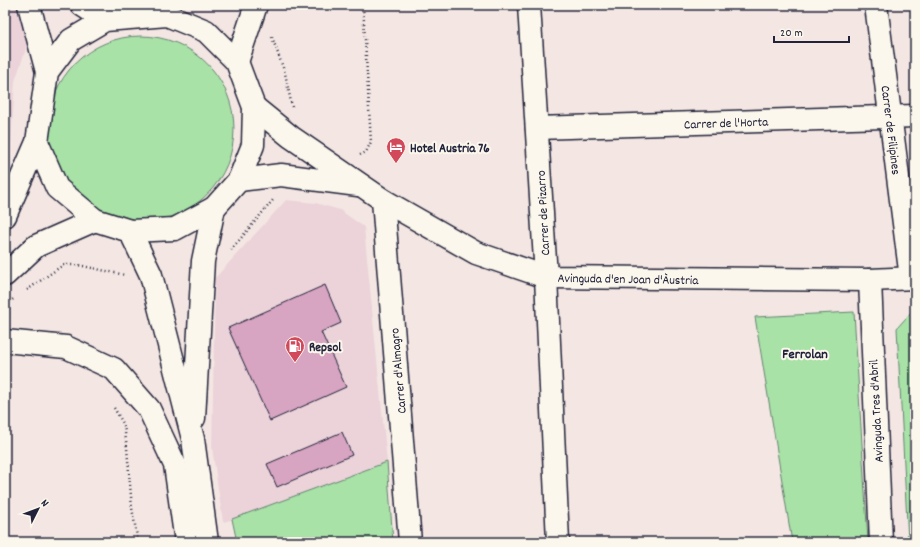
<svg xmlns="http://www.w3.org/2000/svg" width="920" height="547" viewBox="0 0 920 547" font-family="Dekko,sans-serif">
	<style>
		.built { fill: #ebd3d9 }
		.green { fill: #a8e2a7; stroke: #658271 }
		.building { fill: #d7a5c1; stroke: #22223b }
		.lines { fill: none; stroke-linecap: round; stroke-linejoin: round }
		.street-casing { stroke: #22223b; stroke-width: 25 }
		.secondary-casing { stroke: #22223b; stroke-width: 25 }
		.path { stroke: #22223b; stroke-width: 2.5; stroke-dasharray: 1 3; stroke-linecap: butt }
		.street { stroke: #fbf7ec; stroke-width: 22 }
		.secondary { stroke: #fbf7ec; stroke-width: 22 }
		.labels { text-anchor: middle; stroke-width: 4; stroke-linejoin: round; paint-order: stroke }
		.street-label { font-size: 13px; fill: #22223b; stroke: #fbf7ec }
		.poi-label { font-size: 13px; font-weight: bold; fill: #22223b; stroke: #fbf7ec; text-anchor: start }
		.neighbourhood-label { font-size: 14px; font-weight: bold; fill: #22223b; stroke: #fbf7ec }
	</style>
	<rect width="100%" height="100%" fill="#f4e7e3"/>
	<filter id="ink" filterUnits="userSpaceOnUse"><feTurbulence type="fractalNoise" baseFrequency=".025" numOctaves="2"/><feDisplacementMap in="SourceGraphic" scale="8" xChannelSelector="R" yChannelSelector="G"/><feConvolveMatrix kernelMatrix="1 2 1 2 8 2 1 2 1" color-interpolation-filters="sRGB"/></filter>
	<g filter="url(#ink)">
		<!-- built -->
		<g class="built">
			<polygon points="5,5 17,5 17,9 27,46 15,81 10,162 5,165"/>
			<polygon points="286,200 316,203 340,210 364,227 387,462 255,514 223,522 212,448 215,278"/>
		</g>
		<!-- green -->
		<g class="green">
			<circle cx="141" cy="129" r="93"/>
			<polygon points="915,308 915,542 908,542 897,328"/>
			<polygon points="854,312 868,542 792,542 755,317"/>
			<polygon points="387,462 393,542 237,542 232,519"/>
		</g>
		<!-- building -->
		<g class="building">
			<polygon points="325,285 341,323 321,332 346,387 270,421 228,328"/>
			<polygon points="342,432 352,455 277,487 267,464"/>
		</g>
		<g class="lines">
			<defs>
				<g id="street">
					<polyline points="29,5 47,72"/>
					<polyline points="82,5 105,20"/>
					<polyline points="529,5 546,277 558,542"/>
					<polyline points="876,5 911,278"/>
					<polyline points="254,107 291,137 383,200 476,253 546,277 870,280 915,278"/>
					<polyline points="537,128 915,116"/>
					<polyline points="239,180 281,175 358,185"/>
					<polyline points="383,200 410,542"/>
					<polyline points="870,280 881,542"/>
				</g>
				<g id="secondary">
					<polyline points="237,62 256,5"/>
					<polyline points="5,216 37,142 47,72 71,40 105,20 167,15 206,31 237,62 254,107 253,145 239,180 214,208 175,229 130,231 95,220 57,188 37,142"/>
					<polyline points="130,231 151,275 193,439 207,542"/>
					<polyline points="5,275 36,246 95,220"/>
					<polyline points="5,341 66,347 114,369 149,409 175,465 186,542"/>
					<polyline points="194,418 203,261 214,208"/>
				</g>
			</defs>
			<!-- street casing -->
			<use href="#street" class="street-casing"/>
			<!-- secondary casing -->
			<use href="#secondary" class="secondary-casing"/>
			<!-- path -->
			<g class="path">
				<polyline points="272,37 285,73 292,107"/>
				<polyline points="360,155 366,152 371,142 363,5"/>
				<polyline points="231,250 273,200"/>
				<polyline points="27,290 63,265 78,265 125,275"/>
				<polyline points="8,318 9,302 15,298"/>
				<polyline points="114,408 124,425 127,448 132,508 138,542"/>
			</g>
			<!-- street -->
			<use href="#street" class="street"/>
			<!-- secondary -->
			<use href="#secondary" class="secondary"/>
		</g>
	</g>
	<!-- icons -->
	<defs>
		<symbol id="hotel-pin" viewBox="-11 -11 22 30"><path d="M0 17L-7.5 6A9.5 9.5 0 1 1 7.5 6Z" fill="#d1495b" stroke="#fbf7ec"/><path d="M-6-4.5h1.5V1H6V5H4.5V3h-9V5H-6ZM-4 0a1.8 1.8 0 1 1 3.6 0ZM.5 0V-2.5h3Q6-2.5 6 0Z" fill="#fff"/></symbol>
		<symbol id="fuel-pin" viewBox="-11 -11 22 30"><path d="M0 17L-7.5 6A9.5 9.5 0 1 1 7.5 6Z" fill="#d1495b" stroke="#fbf7ec"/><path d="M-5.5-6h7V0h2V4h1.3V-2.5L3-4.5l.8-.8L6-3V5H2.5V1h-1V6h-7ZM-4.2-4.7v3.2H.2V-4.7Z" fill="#fff"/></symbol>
	</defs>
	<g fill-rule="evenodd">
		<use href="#hotel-pin" x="385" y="136" width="22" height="30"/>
		<use href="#fuel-pin" x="284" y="335" width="22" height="30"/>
	</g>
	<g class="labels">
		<!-- street labels -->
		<g class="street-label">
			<text transform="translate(726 122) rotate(-2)" y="5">Carrer de l'Horta</text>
			<text transform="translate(892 130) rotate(83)" y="5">Carrer de Filipines</text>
			<text transform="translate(542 213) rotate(-93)" y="5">Carrer de Pizarro</text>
			<text transform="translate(628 278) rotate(1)" y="5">Avinguda d'en Joan d'Àustria</text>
			<text transform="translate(397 371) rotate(-95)" y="5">Carrer d'Almagro</text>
			<text transform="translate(875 411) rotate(-93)" y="5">Avinguda Tres d'Abril</text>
		</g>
		<!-- poi labels -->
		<g class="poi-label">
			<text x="410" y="152">Hotel Austria 76</text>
			<text x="309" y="351">Repsol</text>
		</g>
		<!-- neighbourhood labels -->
		<g class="neighbourhood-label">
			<text x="805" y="358">Ferrolan</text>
		</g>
	</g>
	<!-- margin -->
	<rect width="920" height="547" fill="none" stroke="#fbf7ec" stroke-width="20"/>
	<rect x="10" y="10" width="900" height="527" fill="none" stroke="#22223b" stroke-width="1.5" filter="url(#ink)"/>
	<!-- north arrow -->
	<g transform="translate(38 509) rotate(48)" stroke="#fbf7ec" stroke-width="3" paint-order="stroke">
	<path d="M0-3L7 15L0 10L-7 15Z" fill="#22223b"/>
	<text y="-6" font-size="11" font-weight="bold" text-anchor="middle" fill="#22223b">N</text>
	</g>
	<!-- scale -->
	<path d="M774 36v6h75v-6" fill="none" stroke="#22223b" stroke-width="2"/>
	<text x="780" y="36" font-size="12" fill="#22223b" stroke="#fbf7ec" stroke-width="3" paint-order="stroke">20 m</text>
</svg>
